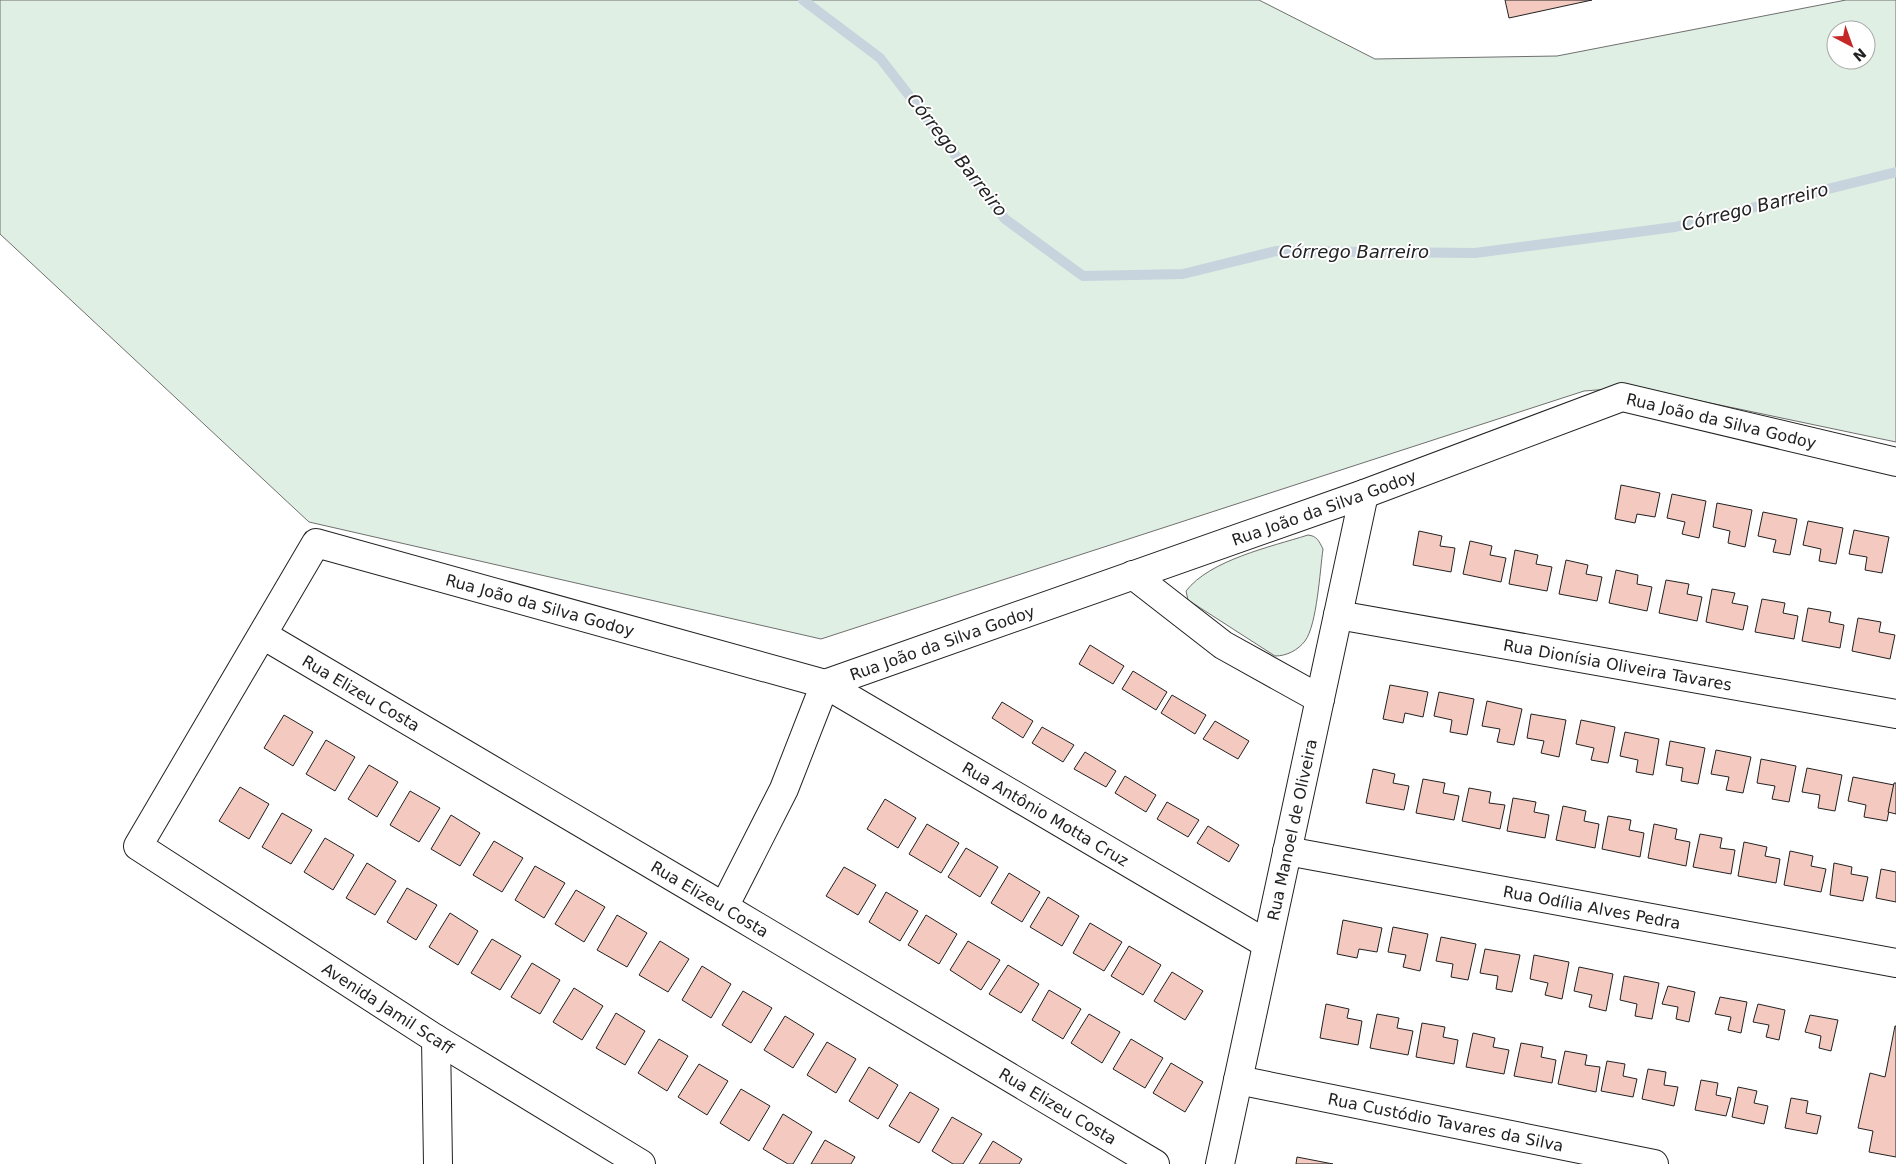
<svg xmlns="http://www.w3.org/2000/svg" width="1896" height="1164" viewBox="0 0 1896 1164" font-family="'DejaVu Sans',sans-serif">
	<style>
		.green { fill: #e0efe3; stroke: #6f6f6f; fill-rule: evenodd }
		.lines { fill: none; stroke-linecap: round; stroke-linejoin: round }
		.stream { stroke: #c7d3dd; stroke-width: 10 }
		.building { fill: #f3c9c0; stroke: #222 }
		.street-casing { stroke: #222; stroke-width: 30 }
		.street { stroke: #fff; stroke-width: 28 }
		.labels { text-anchor: middle; stroke-width: 4; stroke-linejoin: round; paint-order: stroke }
		.street-label { font-size: 16px; fill: #222; stroke: #fff }
		.water-label { font-size: 18px; font-style: italic; fill: #222; stroke: #fff }
	</style>
	<rect width="100%" height="100%" fill="#fff"/>
	<!-- green -->
	<g class="green">
		<path d="M 0,0 L 1259,0 L 1375,59 L 1557,56 L 1846,0 L 1896,0 L 1896,442 L 1634,387 L 1584,391 L 821,639 L 309,522 L 0,234 ZM 1836,30 L 1866,30 L 1866,60 L 1836,60 Z"/>
		<path d="M 1308,535 C 1317,536 1319,541 1323,549 C 1320,570 1317,625 1305,641 C 1298,650 1287,656 1275,656 L 1188,600 L 1186,591 C 1210,560 1270,547 1308,535 Z"/>
	</g>
	<g class="lines">
		<!-- stream -->
		<polyline class="stream" points="803,0 880,58 1005,219 1083,276 1183,274 1276,251 1475,253 1675,227 1896,172"/>
	</g>
	<!-- building -->
	<g class="building">
		<polygon points="1505,0 1592,0 1509,18"/>
		<polygon points="1621,485 1660,493 1655,517 1637,514 1635,523 1615,519"/>
		<polygon points="1672,494 1706,501 1699,538 1682,534 1685,522 1667,518"/>
		<polygon points="1717,503 1752,510 1745,547 1728,543 1730,531 1713,527"/>
		<polygon points="1763,512 1797,519 1790,555 1773,552 1776,540 1758,536"/>
		<polygon points="1808,521 1843,528 1836,564 1819,561 1821,549 1803,545"/>
		<polygon points="1854,530 1889,537 1882,573 1865,570 1867,557 1849,554"/>
		<polygon points="1419,531 1442,536 1440,546 1455,548 1451,572 1413,565"/>
		<polygon points="1470,541 1492,546 1490,555 1506,558 1501,582 1463,574"/>
		<polygon points="1515,550 1538,555 1536,564 1552,567 1547,591 1509,584"/>
		<polygon points="1566,560 1588,565 1586,574 1602,577 1597,601 1559,594"/>
		<polygon points="1616,570 1638,575 1637,584 1652,587 1647,611 1609,603"/>
		<polygon points="1666,580 1689,584 1687,594 1702,597 1697,621 1659,613"/>
		<polygon points="1712,589 1735,593 1732,603 1748,606 1743,630 1706,622"/>
		<polygon points="1762,599 1785,603 1783,613 1798,616 1794,639 1755,632"/>
		<polygon points="1808,608 1831,612 1829,622 1844,625 1840,648 1802,641"/>
		<polygon points="1858,618 1881,622 1879,632 1895,635 1890,659 1852,651"/>
		<polygon points="1090,645 1124,666 1113,684 1079,664"/>
		<polygon points="1133,671 1167,692 1156,710 1122,689"/>
		<polygon points="1390,685 1428,692 1423,717 1405,713 1403,723 1383,719"/>
		<polygon points="1439,692 1474,699 1467,735 1450,732 1452,720 1434,716"/>
		<polygon points="1172,695 1206,715 1195,734 1161,713"/>
		<polygon points="1487,701 1522,709 1514,745 1497,742 1500,729 1482,726"/>
		<polygon points="1002,702 1033,721 1023,738 992,718"/>
		<polygon points="1531,714 1566,720 1559,757 1541,753 1544,741 1527,738"/>
		<polygon points="284,715 313,732 293,766 264,748"/>
		<polygon points="1581,720 1615,727 1608,763 1591,760 1594,748 1576,744"/>
		<polygon points="1215,721 1249,741 1238,759 1203,739"/>
		<polygon points="1042,727 1074,745 1063,762 1032,743"/>
		<polygon points="1625,732 1659,739 1653,775 1636,772 1638,760 1620,756"/>
		<polygon points="326,740 355,757 335,791 306,774"/>
		<polygon points="1670,741 1705,748 1698,784 1681,781 1683,768 1666,765"/>
		<polygon points="1716,750 1751,757 1743,793 1726,790 1729,777 1711,774"/>
		<polygon points="1085,752 1116,771 1106,787 1074,769"/>
		<polygon points="1761,759 1796,766 1789,802 1772,799 1775,786 1757,783"/>
		<polygon points="369,765 398,782 377,817 348,799"/>
		<polygon points="1807,768 1842,775 1835,811 1818,808 1820,795 1802,792"/>
		<polygon points="1373,769 1395,774 1393,783 1409,786 1404,810 1366,803"/>
		<polygon points="1125,776 1156,795 1146,812 1115,793"/>
		<polygon points="1853,777 1894,785 1887,821 1864,817 1866,805 1848,801"/>
		<polygon points="1423,779 1445,783 1443,793 1459,796 1454,820 1416,813"/>
		<polygon points="1894,783 1896,783 1896,814 1888,812"/>
		<polygon points="240,787 269,804 249,839 219,821"/>
		<polygon points="1469,788 1491,792 1489,803 1505,805 1500,829 1462,821"/>
		<polygon points="410,791 440,808 419,842 390,825"/>
		<polygon points="1513,798 1536,802 1534,812 1549,815 1545,838 1507,831"/>
		<polygon points="885,799 916,818 898,848 867,829"/>
		<polygon points="1167,802 1199,820 1188,837 1157,819"/>
		<polygon points="1563,806 1586,811 1584,821 1599,824 1595,848 1556,840"/>
		<polygon points="282,813 312,830 291,864 262,847"/>
		<polygon points="451,815 480,833 460,866 431,849"/>
		<polygon points="1608,816 1631,820 1629,830 1644,833 1640,857 1602,849"/>
		<polygon points="927,824 959,843 941,873 909,854"/>
		<polygon points="1654,824 1677,829 1675,839 1690,842 1686,866 1648,858"/>
		<polygon points="1208,826 1239,845 1229,862 1197,843"/>
		<polygon points="1700,834 1722,838 1720,848 1735,850 1731,874 1693,867"/>
		<polygon points="325,838 354,855 333,890 304,872"/>
		<polygon points="494,841 523,858 502,892 473,875"/>
		<polygon points="1744,842 1767,847 1765,856 1780,859 1776,883 1738,876"/>
		<polygon points="966,848 998,867 980,897 948,877"/>
		<polygon points="1790,851 1813,856 1811,866 1826,869 1821,892 1784,885"/>
		<polygon points="367,863 396,881 375,915 346,898"/>
		<polygon points="1834,863 1852,867 1851,874 1868,877 1863,901 1830,895"/>
		<polygon points="535,866 565,883 544,918 515,900"/>
		<polygon points="844,867 876,885 858,915 826,896"/>
		<polygon points="1881,869 1896,872 1896,902 1876,898"/>
		<polygon points="1009,873 1040,892 1022,922 991,903"/>
		<polygon points="407,888 437,905 416,940 387,922"/>
		<polygon points="576,890 605,907 584,942 555,924"/>
		<polygon points="886,892 918,911 900,941 869,922"/>
		<polygon points="1048,897 1079,916 1062,946 1030,927"/>
		<polygon points="450,913 478,931 458,965 429,947"/>
		<polygon points="617,915 647,933 627,967 597,950"/>
		<polygon points="926,915 957,934 939,964 908,945"/>
		<polygon points="1343,920 1382,928 1377,952 1359,949 1357,958 1337,954"/>
		<polygon points="1090,923 1122,942 1104,971 1073,953"/>
		<polygon points="1393,927 1428,934 1420,971 1403,967 1406,955 1388,952"/>
		<polygon points="1441,937 1476,944 1468,980 1451,977 1453,964 1436,961"/>
		<polygon points="492,939 521,956 500,990 471,973"/>
		<polygon points="660,941 689,959 668,992 639,975"/>
		<polygon points="968,941 1000,960 981,990 950,970"/>
		<polygon points="1129,946 1161,965 1143,995 1111,976"/>
		<polygon points="1485,949 1520,955 1512,992 1496,989 1498,976 1480,973"/>
		<polygon points="1534,955 1569,962 1562,999 1545,995 1548,983 1530,979"/>
		<polygon points="532,963 560,980 540,1014 511,997"/>
		<polygon points="1008,965 1039,984 1021,1013 989,994"/>
		<polygon points="702,966 731,984 711,1018 682,1000"/>
		<polygon points="1579,967 1613,974 1606,1011 1589,1007 1592,995 1574,991"/>
		<polygon points="1172,972 1203,991 1185,1020 1154,1001"/>
		<polygon points="1624,976 1659,983 1652,1019 1635,1016 1637,1004 1620,1000"/>
		<polygon points="1668,986 1695,992 1689,1022 1676,1019 1678,1007 1662,1004"/>
		<polygon points="574,988 603,1006 582,1040 553,1022"/>
		<polygon points="1049,990 1081,1009 1063,1039 1032,1020"/>
		<polygon points="743,991 772,1008 751,1043 722,1025"/>
		<polygon points="1720,997 1747,1002 1741,1033 1728,1030 1731,1017 1715,1014"/>
		<polygon points="1326,1004 1349,1009 1347,1018 1362,1021 1358,1045 1320,1038"/>
		<polygon points="1758,1004 1785,1010 1779,1040 1766,1037 1769,1025 1753,1022"/>
		<polygon points="616,1013 645,1031 625,1065 596,1048"/>
		<polygon points="1089,1014 1120,1032 1102,1063 1071,1043"/>
		<polygon points="1377,1014 1399,1018 1397,1028 1413,1031 1408,1055 1370,1048"/>
		<polygon points="1810,1015 1838,1020 1831,1051 1819,1048 1821,1036 1805,1032"/>
		<polygon points="785,1016 814,1034 793,1068 764,1050"/>
		<polygon points="1422,1023 1445,1027 1443,1037 1458,1040 1454,1064 1416,1057"/>
		<polygon points="1895,1026 1896,1026 1896,1157 1869,1152 1873,1131 1858,1128 1870,1073 1885,1077"/>
		<polygon points="1473,1033 1495,1038 1493,1047 1509,1050 1504,1074 1466,1067"/>
		<polygon points="659,1039 688,1056 667,1091 638,1073"/>
		<polygon points="1131,1039 1163,1058 1145,1088 1113,1069"/>
		<polygon points="827,1042 856,1059 836,1093 807,1075"/>
		<polygon points="1521,1043 1543,1047 1541,1057 1556,1060 1552,1083 1514,1076"/>
		<polygon points="1565,1051 1587,1055 1585,1065 1600,1067 1596,1092 1558,1084"/>
		<polygon points="1607,1061 1625,1064 1623,1076 1637,1079 1633,1097 1601,1091"/>
		<polygon points="1171,1063 1203,1082 1185,1112 1153,1093"/>
		<polygon points="699,1064 728,1081 707,1115 678,1097"/>
		<polygon points="869,1067 898,1085 878,1119 849,1101"/>
		<polygon points="1648,1069 1666,1072 1664,1085 1678,1087 1674,1106 1642,1099"/>
		<polygon points="1701,1080 1718,1083 1716,1095 1731,1098 1726,1116 1695,1110"/>
		<polygon points="1738,1087 1757,1091 1754,1103 1768,1106 1764,1124 1732,1117"/>
		<polygon points="741,1089 770,1106 749,1141 720,1123"/>
		<polygon points="910,1092 939,1109 919,1143 889,1126"/>
		<polygon points="1791,1098 1808,1101 1806,1113 1821,1116 1817,1134 1785,1128"/>
		<polygon points="783,1114 812,1132 793,1164 788,1164 763,1149"/>
		<polygon points="952,1117 982,1134 963,1164 953,1164 932,1151"/>
		<polygon points="825,1140 855,1157 851,1164 811,1164"/>
		<polygon points="993,1141 1022,1159 1019,1164 979,1164"/>
		<polygon points="1297,1157 1333,1164 1296,1164"/>
	</g>
	<g class="lines">
		<defs>
			<g id="street">
				<polyline points="1133,575 1223,645 1320,699"/>
				<path id="s1" d="M 1338,615 L 1896,714"/>
				<path id="s2" d="M 263,635 L 724,907 L 1155,1164"/>
				<path id="s3" d="M 1287,851 L 1896,963"/>
				<path id="s4" d="M 724,907 L 784,789 L 825,684 L 1267,944"/>
				<polyline points="436,1039 438,1164"/>
				<path id="s5" d="M 1238,1080 L 1654,1164"/>
				<path id="s6" d="M 641,1164 L 436,1039 L 138,846 L 316,543 L 825,684 L 1364,494 L 1622,397 L 1896,462"/>
				<path id="s7" d="M 1220,1164 L 1364,494"/>
			</g>
		</defs>
		<!-- street casing -->
		<use href="#street" class="street-casing"/>
		<!-- street -->
		<use href="#street" class="street"/>
	</g>
	<g class="labels">
		<!-- street labels -->
		<g class="street-label">
			<text dy="6" stroke="none"><textPath href="#s6" startOffset="2424">Rua João da Silva Godoy</textPath></text>
			<text dy="6" stroke="none"><textPath href="#s6" startOffset="2004">Rua João da Silva Godoy</textPath></text>
			<text dy="6" stroke="none"><textPath href="#s6" startOffset="1179">Rua João da Silva Godoy</textPath></text>
			<text dy="6" stroke="none"><textPath href="#s6" startOffset="1599">Rua João da Silva Godoy</textPath></text>
			<text dy="6" stroke="none"><textPath href="#s1" startOffset="284">Rua Dionísia Oliveira Tavares</textPath></text>
			<text dy="6" stroke="none"><textPath href="#s2" startOffset="114">Rua Elizeu Costa</textPath></text>
			<text dy="6" stroke="none"><textPath href="#s4" startOffset="501">Rua Antônio Motta Cruz</textPath></text>
			<text dy="6" stroke="none"><textPath href="#s7" startOffset="342">Rua Manoel de Oliveira</textPath></text>
			<text dy="6" stroke="none"><textPath href="#s2" startOffset="519">Rua Elizeu Costa</textPath></text>
			<text dy="6" stroke="none"><textPath href="#s3" startOffset="310">Rua Odília Alves Pedra</textPath></text>
			<text transform="translate(388 1008) rotate(33)" y="6">Avenida Jamil Scaff</text>
			<text dy="6" stroke="none"><textPath href="#s2" startOffset="924">Rua Elizeu Costa</textPath></text>
			<text dy="6" stroke="none"><textPath href="#s5" startOffset="212">Rua Custódio Tavares da Silva</textPath></text>
		</g>
		<!-- water labels -->
		<g class="water-label">
			<text transform="translate(957 155) rotate(52)" y="6">Córrego Barreiro</text>
			<text transform="translate(1755 207) rotate(-14)" y="6">Córrego Barreiro</text>
			<text x="1354" y="258">Córrego Barreiro</text>
		</g>
	</g>
	<!-- north arrow -->
	<g transform="translate(1851 45) rotate(139)"><circle r="24" fill="#ffffff" stroke="#a7a7a7"/>
	<path d="M0-4L9 19L0 12L-9 19Z" fill="#c62828"/>
	<text y="-8" font-size="14" font-weight="bold" text-anchor="middle" fill="#222222">N</text>
	</g>
</svg>
